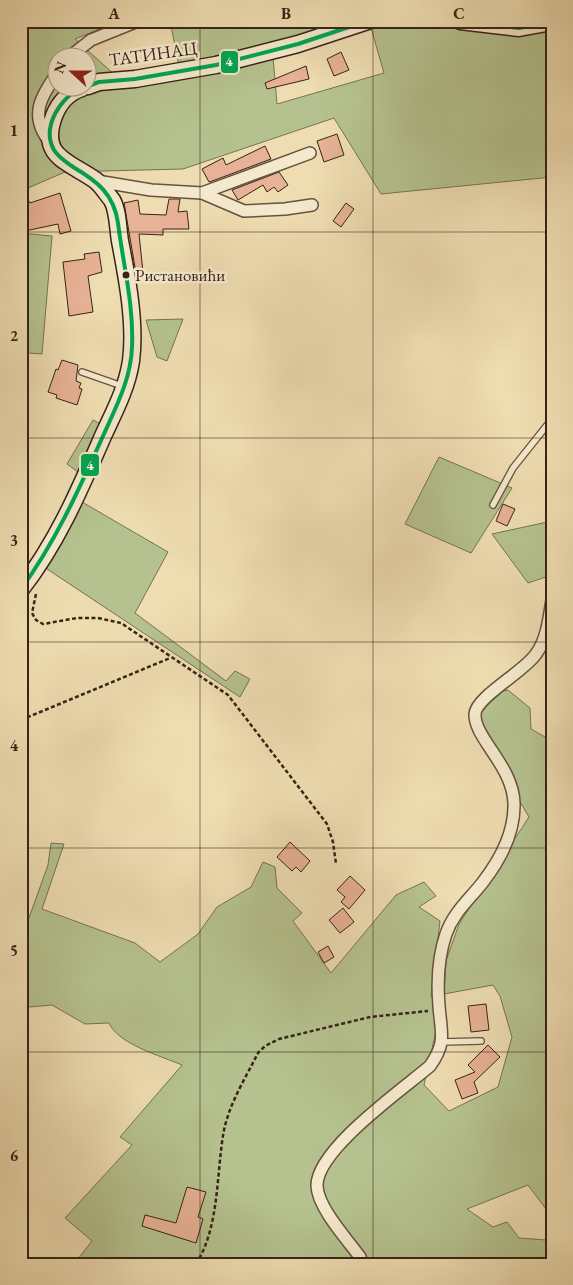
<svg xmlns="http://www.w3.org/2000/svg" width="573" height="1285" viewBox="0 0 573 1285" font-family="'EB Garamond',serif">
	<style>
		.green { fill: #b5c28f; stroke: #767253; fill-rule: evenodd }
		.building { fill: #e7b295; stroke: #382317 }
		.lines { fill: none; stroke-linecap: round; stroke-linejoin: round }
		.lane-casing { stroke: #66523e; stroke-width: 8 }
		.street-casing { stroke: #66523e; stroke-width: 14 }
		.secondary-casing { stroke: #382317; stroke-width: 19 }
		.path { stroke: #382317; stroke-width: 2.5; stroke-dasharray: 4 2.5; stroke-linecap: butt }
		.lane { stroke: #f5e9cd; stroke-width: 5.5 }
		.street { stroke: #f5e9cd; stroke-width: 11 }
		.secondary { stroke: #f5e9cd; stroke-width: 16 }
		.bus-1-casing { stroke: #f5e9cd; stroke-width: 8 }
		.bus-1 { stroke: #00a651; stroke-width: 4 }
		.grid { fill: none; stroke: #382317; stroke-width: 1; stroke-opacity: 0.55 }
		.bus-dot { fill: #382317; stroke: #f5e9cd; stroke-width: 2 }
		.labels { text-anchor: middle; stroke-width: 5; stroke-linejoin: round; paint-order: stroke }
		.bus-label { font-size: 17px; fill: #382317; stroke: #f5e9cd; text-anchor: start }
		.street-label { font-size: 18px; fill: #382317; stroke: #f5e9cd }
		.line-badge { stroke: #f5e9cd; stroke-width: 2 }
		.badge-label { font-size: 14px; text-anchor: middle; font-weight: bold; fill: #fff }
		.neatline { fill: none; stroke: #382317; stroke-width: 2 }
		.grid-label { font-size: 16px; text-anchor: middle; font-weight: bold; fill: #382317 }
	</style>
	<rect width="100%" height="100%" fill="#efddb2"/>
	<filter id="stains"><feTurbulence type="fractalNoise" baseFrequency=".004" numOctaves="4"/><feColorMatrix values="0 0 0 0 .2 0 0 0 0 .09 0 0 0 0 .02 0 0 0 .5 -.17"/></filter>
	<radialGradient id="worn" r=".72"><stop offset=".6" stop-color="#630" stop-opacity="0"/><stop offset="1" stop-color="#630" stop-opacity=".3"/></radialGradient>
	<!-- green -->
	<g class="green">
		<path d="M 21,21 L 119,21 L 75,39 L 116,76 L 179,66 L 170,21 L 552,21 L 552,177 L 381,194 L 334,118 L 183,169 L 65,172 L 21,191 ZM 371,28 L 384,73 L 277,104 L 273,57 ZM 58,58 L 88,58 L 88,88 L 58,88 Z"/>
		<polygon points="21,233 52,236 42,354 27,353 21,344 23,287 21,286"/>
		<polygon points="183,319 167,361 157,357 146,320"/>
		<polygon points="93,420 104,426 82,475 67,464"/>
		<polygon points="439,457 512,488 471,553 405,524"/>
		<polygon points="70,495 168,552 135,613 226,681 235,671 250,679 240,697 47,569 36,552"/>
		<polygon points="552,521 552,600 546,577 528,583 492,534"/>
		<path d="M 508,690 L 530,708 L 531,729 L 552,741 L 552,1217 L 528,1185 L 467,1209 L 493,1227 L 507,1222 L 519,1238 L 546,1240 L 552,1226 L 552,1264 L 74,1264 L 92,1241 L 65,1218 L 132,1145 L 120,1137 L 182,1065 C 161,1056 118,1044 109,1023 L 85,1024 L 52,1005 L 29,1007 L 21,1001 L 21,940 L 48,865 L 51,843 L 64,844 L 42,909 L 135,943 L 160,962 L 198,934 L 217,907 L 251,887 L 263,862 L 275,867 L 277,888 L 302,913 L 293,921 L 331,973 L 396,895 L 424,882 L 436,896 L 419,907 L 440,921 L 431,996 L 444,994 L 446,961 L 459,924 L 529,817 L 471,718 L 482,695 ZM 493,985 L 500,996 L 512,1037 L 498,1087 L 449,1111 L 424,1085 L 444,994 Z"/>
	</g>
	<!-- building -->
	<g class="building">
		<polygon points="341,52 349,70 334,76 327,59"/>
		<polygon points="306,66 309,79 267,89 265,83"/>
		<polygon points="337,134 344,155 324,162 317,141"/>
		<polygon points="265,146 271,159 215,180 209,182 202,169 223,158 226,165"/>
		<polygon points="279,172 288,185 278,192 274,187 267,192 263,185 238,200 232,190"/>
		<polygon points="21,187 30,203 60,193 71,231 60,234 58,224 25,231 21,212"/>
		<polygon points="169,199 180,199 178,212 187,211 189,229 163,229 163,235 139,234 143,272 136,273 124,203 138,200 140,214 166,215"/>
		<polygon points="346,203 354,209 341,227 333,221"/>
		<polygon points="99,252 102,272 88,276 93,312 69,316 63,262 85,259 84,254"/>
		<polygon points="62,360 78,365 76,381 81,383 79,388 82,389 77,405 56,398 57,395 48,392 56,369 58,370"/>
		<polygon points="503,504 515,509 507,526 496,521"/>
		<polygon points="290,842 310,861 301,872 296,867 292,871 277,857"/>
		<polygon points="350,876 365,890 349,909 341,902 345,897 337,890"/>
		<polygon points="343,908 354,922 340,933 329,920"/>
		<polygon points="328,946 334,957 324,963 318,952"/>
		<polygon points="486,1004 489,1030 471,1032 468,1006"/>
		<polygon points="488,1045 500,1057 474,1082 478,1093 462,1099 455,1080 475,1072 468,1065"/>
		<polygon points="187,1187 206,1192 198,1217 203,1219 196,1243 142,1226 145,1215 176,1223"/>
	</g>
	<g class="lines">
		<defs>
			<g id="lane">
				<polyline points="82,372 122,386"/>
				<polyline points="493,505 513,468 552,419"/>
				<polyline points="442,1042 481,1041"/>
			</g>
			<g id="street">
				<polyline points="68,58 91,40 138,21"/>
				<path d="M 49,141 C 29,115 41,96 58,72"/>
				<polyline points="97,181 151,190 202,193 310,153"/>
				<polyline points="202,193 244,211 285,209 312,205"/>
				<path d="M 362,1264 L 360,1257 C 347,1239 318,1208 317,1186 C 316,1150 403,1089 430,1066 C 447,1042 441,1033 439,1006 C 437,982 438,957 446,934 C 453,913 469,900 483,882 C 500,860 515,832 514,803 C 513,766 474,738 475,714 C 476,697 525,671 536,654 C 547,639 549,618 552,600"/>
			</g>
			<g id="secondary">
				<polyline points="460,21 519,28 552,22"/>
				<polyline points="88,86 99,82 135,79 216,65 298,44 368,21"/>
				<path d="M 21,589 C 57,543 80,489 103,436 C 114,412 127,388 131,361 C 136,324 127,277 120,241 C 118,229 118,210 112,200 C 107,194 101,184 95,180 C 68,161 39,157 54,116 C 59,103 69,92 82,88"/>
			</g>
		</defs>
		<!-- lane casing -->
		<use href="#lane" class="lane-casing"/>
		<!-- street casing -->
		<use href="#street" class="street-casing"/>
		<!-- secondary casing -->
		<use href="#secondary" class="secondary-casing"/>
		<!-- path -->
		<g class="path">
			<polyline points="36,594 32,613 36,620 43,624 77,618 98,618 121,623 228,695 327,824 333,842 336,864"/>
			<polyline points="21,720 170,658"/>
			<path d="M 196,1264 C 220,1226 216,1173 224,1130 C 230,1102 246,1077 258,1053 L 265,1046 L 279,1039 L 370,1017 L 428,1011"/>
		</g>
		<!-- lane -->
		<use href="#lane" class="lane"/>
		<!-- street -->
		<use href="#street" class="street"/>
		<!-- secondary -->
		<use href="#secondary" class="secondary"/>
		<defs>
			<g id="bus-1">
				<polyline points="462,21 519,28 552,22"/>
				<polyline points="88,86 99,82 135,79 216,65 298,44 367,21"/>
				<path d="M 21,589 C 56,541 79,489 103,436 C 116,407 131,379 132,347 C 134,305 123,264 118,223 C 114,194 97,181 73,167 C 66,162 58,157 54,150 C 41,127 61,96 82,88"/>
			</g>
		</defs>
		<!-- bus-1 casing -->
		<use href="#bus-1" class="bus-1-casing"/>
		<!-- bus-1 -->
		<use href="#bus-1" class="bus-1"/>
	</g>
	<!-- grid -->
	<path class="grid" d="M 200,21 L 200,1264M 373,21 L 373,1264M 21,232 L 552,232M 21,438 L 552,438M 21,642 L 552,642M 21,848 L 552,848M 21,1052 L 552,1052"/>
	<!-- markers -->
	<circle class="bus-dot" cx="126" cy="275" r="4.5"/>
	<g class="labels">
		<!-- bus labels -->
		<g class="bus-label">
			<text x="135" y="281">Ристановићи</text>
		</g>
		<!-- street labels -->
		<g class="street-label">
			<text transform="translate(153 54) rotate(-8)" y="6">ТАТИНАЦ</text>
		</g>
	</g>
	<g class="line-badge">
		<rect x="220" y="50" width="19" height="24" rx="5" fill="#00a651"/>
		<rect x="80" y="453" width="20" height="24" rx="5" fill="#00a651"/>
	</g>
	<g class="badge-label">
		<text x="229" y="66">4</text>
		<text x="90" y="470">4</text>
	</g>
	<!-- margin -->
	<rect width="573" height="1285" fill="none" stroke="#efddb2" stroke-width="55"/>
	<!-- north arrow -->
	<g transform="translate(72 72) rotate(291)"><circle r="24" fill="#f5e9cd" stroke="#a99a84"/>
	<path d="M0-4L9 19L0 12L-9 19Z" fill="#8f2418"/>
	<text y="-8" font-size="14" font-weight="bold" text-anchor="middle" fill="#382317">N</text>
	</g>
	<rect x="28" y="28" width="518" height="1230" class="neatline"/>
	<g class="grid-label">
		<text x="114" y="19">A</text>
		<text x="286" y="19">B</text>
		<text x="459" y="19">C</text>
		<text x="14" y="136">1</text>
		<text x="14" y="341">2</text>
		<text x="14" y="546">3</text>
		<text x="14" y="751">4</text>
		<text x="14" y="956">5</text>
		<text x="14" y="1161">6</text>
	</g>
	<rect width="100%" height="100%" filter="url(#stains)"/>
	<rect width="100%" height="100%" fill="url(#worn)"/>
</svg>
